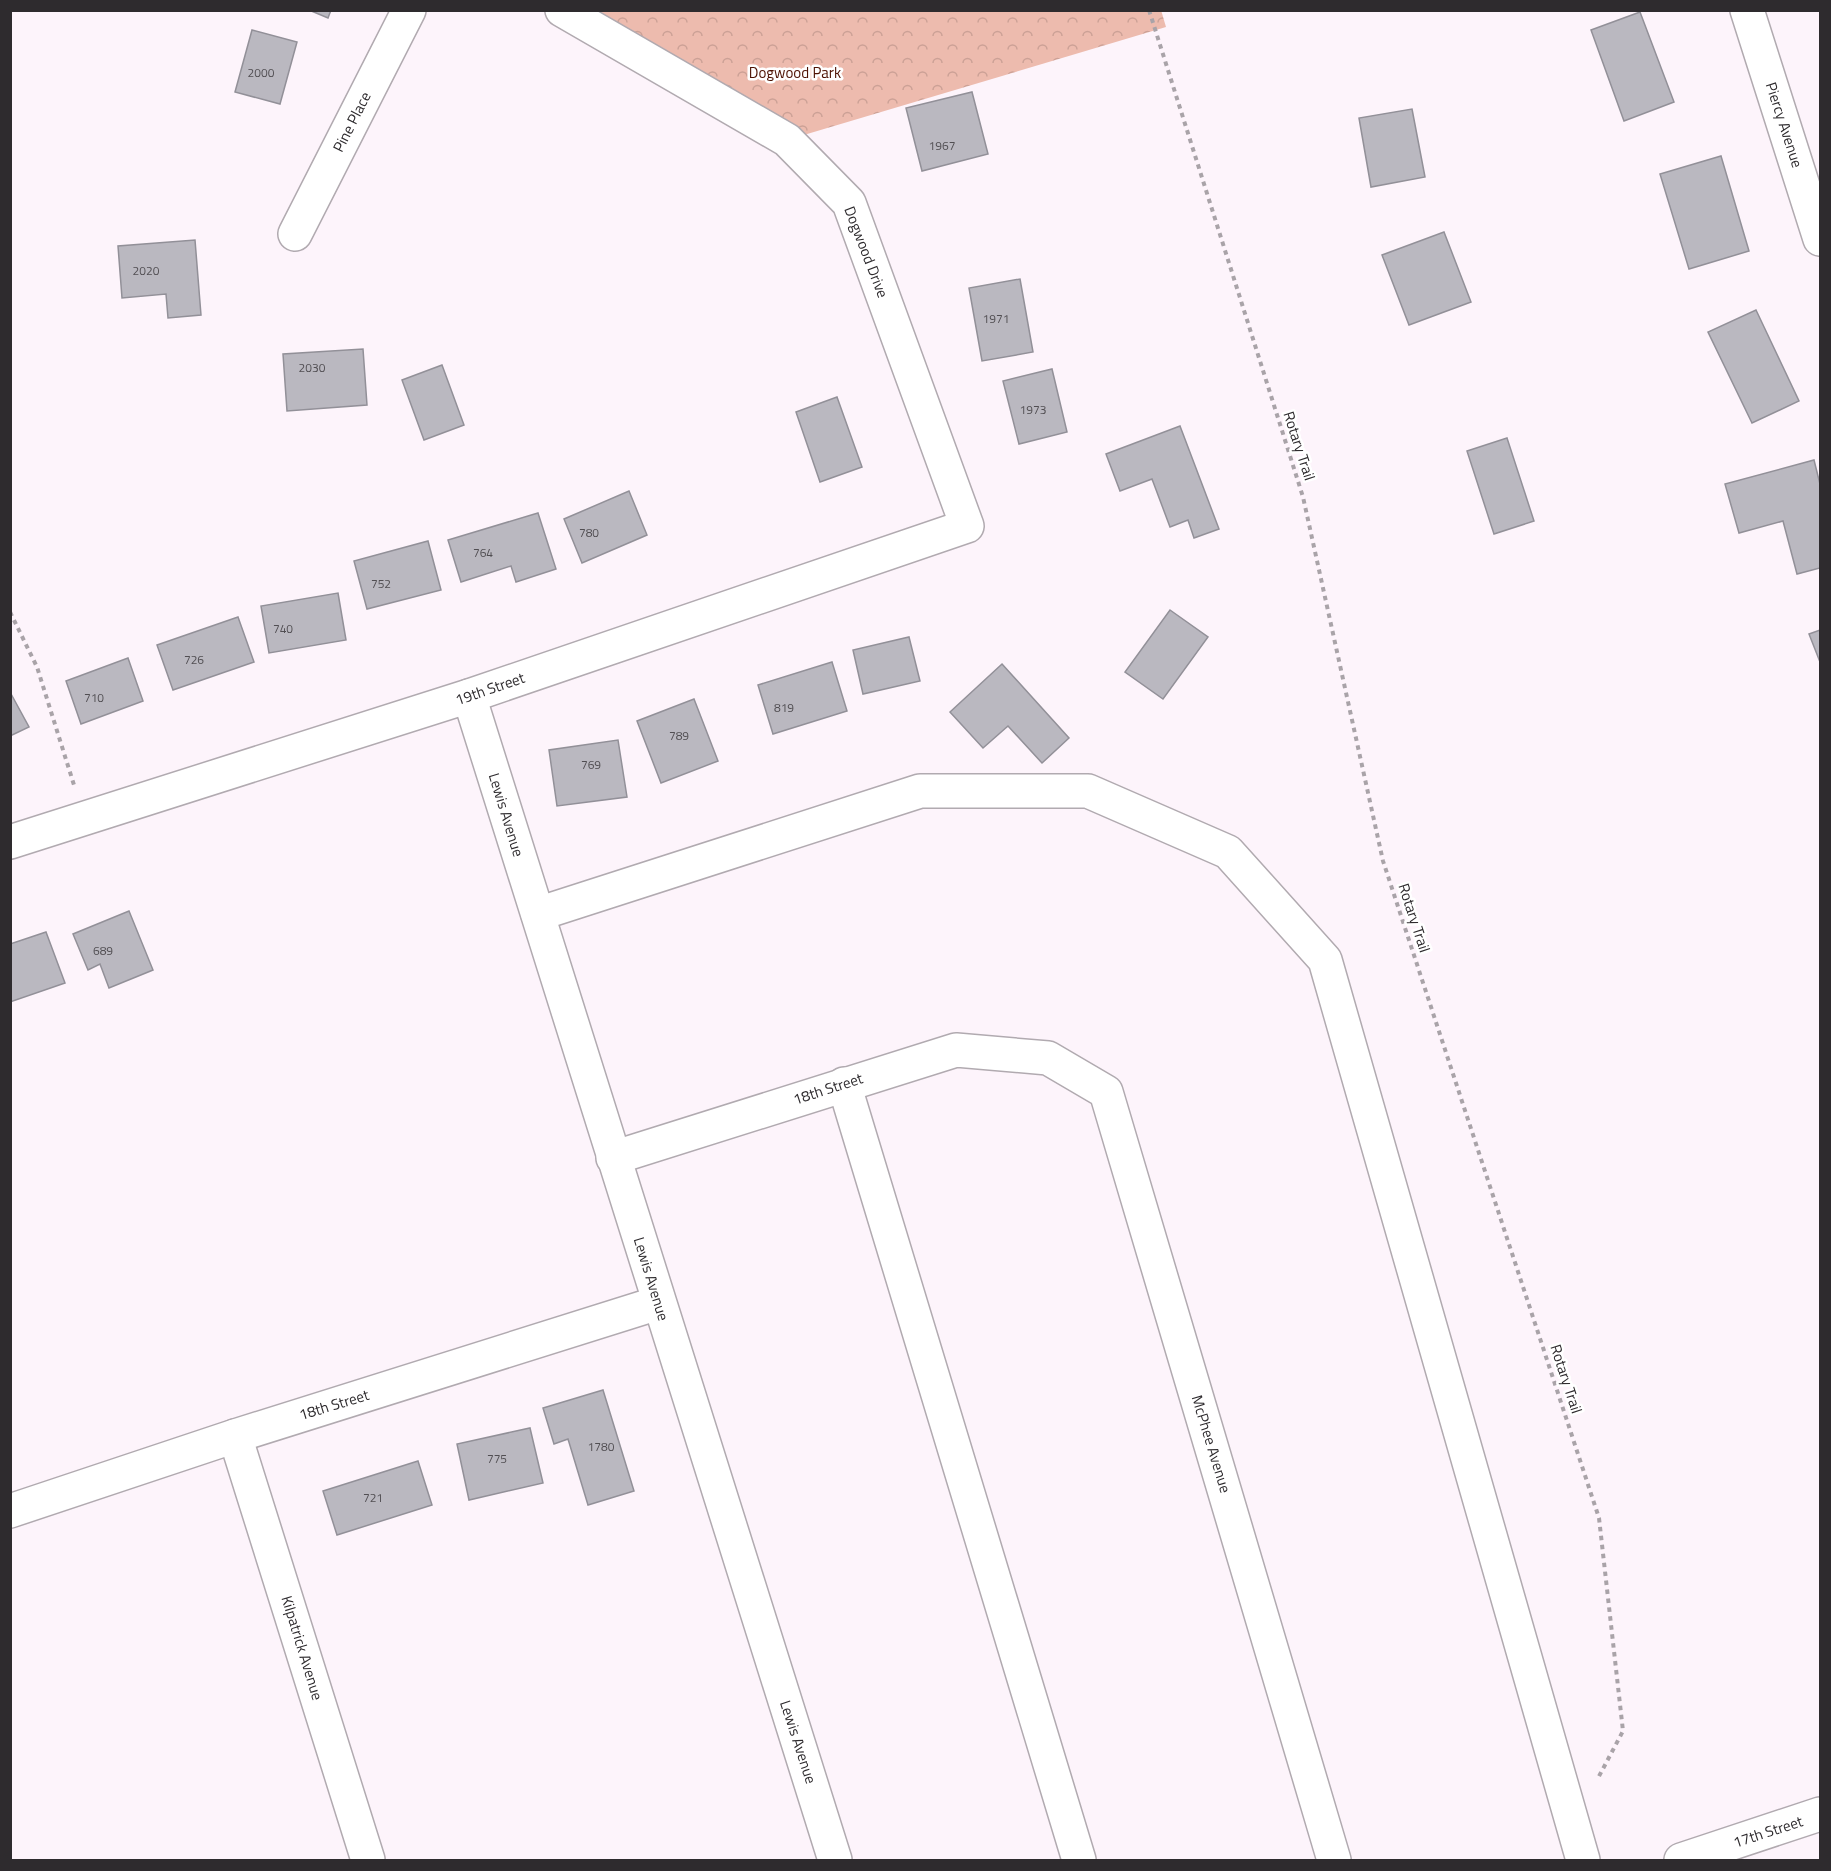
<svg xmlns="http://www.w3.org/2000/svg" width="1831" height="1871" viewBox="0 0 1831 1871" font-family="'Titillium Web',sans-serif">
	<style>
		.park { fill: url(#park-crowns) }
		.building { fill: #bab8c0; stroke: #929098; stroke-width: 1.5 }
		.lines { fill: none; stroke-linecap: round; stroke-linejoin: round }
		.minor-casing { stroke: #b1aab0; stroke-width: 36 }
		.path { stroke: #a9a3a8; stroke-width: 4; stroke-dasharray: 4.5 4.5; stroke-linecap: butt }
		.minor { stroke: #fff; stroke-width: 33 }
		.labels { text-anchor: middle; stroke-width: 5; stroke-linejoin: round; paint-order: stroke }
		.number-label { font-size: 12px; fill: #514e52 }
		.park-label { font-size: 15px; fill: #4e1203; stroke: #fff }
		.street-label { font-size: 15px; fill: #2e2b2e; stroke: #fff }
	</style>
	<defs>
		<pattern id="park-crowns" width="20" height="18" patternUnits="userSpaceOnUse" patternTransform="scale(1.5)"><rect width="20" height="18" fill="#edbbae"/><path d="M2 6a3 3 0 1 1 6 0M12 15a3 3 0 1 1 6 0" fill="none" stroke="#cca196"/></pattern>
	</defs>
	<rect width="100%" height="100%" fill="#fdf4fb"/>
	<!-- park -->
	<polygon class="park" points="1161,10 1166,27 787,140 562,11"/>
	<!-- building -->
	<g class="building">
		<polygon points="309,10 331,10 328,18"/>
		<polygon points="1640,12 1674,102 1624,121 1591,30"/>
		<polygon points="252,30 297,42 280,104 235,92"/>
		<polygon points="972,92 988,154 922,171 906,108"/>
		<polygon points="1412,109 1425,177 1371,187 1359,118"/>
		<polygon points="1721,156 1749,251 1689,269 1660,174"/>
		<polygon points="1444,232 1471,302 1409,325 1382,255"/>
		<polygon points="195,240 201,315 168,318 166,294 122,298 118,246"/>
		<polygon points="1020,279 1033,352 982,361 969,288"/>
		<polygon points="1756,310 1799,401 1752,423 1708,332"/>
		<polygon points="363,349 367,405 287,411 283,354"/>
		<polygon points="442,365 464,425 424,440 402,380"/>
		<polygon points="1052,369 1067,432 1019,444 1003,381"/>
		<polygon points="837,397 862,467 820,482 796,412"/>
		<polygon points="1180,426 1219,529 1194,538 1188,520 1170,527 1152,479 1120,491 1106,454"/>
		<polygon points="1507,438 1534,521 1494,534 1467,451"/>
		<polygon points="1814,460 1820,484 1820,568 1797,574 1783,521 1739,533 1725,484"/>
		<polygon points="629,491 647,535 582,563 564,519"/>
		<polygon points="538,513 556,569 516,582 511,566 461,582 448,540"/>
		<polygon points="428,541 441,590 367,609 354,561"/>
		<polygon points="338,593 346,640 269,653 261,606"/>
		<polygon points="1170,610 1208,637 1163,699 1125,672"/>
		<polygon points="238,617 254,662 173,690 157,645"/>
		<polygon points="1820,630 1820,662 1809,634"/>
		<polygon points="909,637 920,681 863,694 853,650"/>
		<polygon points="128,658 143,701 81,724 66,681"/>
		<polygon points="832,662 847,711 773,734 758,685"/>
		<polygon points="1002,664 1069,738 1042,763 1008,726 983,748 950,712"/>
		<polygon points="10,692 29,727 10,736"/>
		<polygon points="694,699 718,761 661,783 637,721"/>
		<polygon points="618,740 627,797 557,806 549,750"/>
		<polygon points="129,911 153,970 109,988 100,964 88,970 73,934"/>
		<polygon points="46,932 65,983 10,1002 10,944"/>
		<polygon points="603,1390 634,1491 588,1505 568,1439 554,1444 543,1408"/>
		<polygon points="530,1428 543,1483 469,1500 457,1444"/>
		<polygon points="418,1461 432,1505 337,1535 323,1491"/>
	</g>
	<g class="lines">
		<defs>
			<g id="minor">
				<polyline points="1747,10 1820,239"/>
				<polyline points="295,234 409,10"/>
				<polyline points="469,696 835,1860"/>
				<polyline points="10,842 469,696 967,526 849,203 787,140 562,10"/>
				<polyline points="538,914 920,791 1088,791 1228,852 1325,960 1583,1860"/>
				<polyline points="844,1084 1079,1860"/>
				<polyline points="613,1158 956,1050 1048,1058 1106,1092 1334,1860"/>
				<polyline points="235,1436 368,1860"/>
				<polyline points="10,1511 235,1436 658,1303"/>
				<polyline points="1681,1860 1820,1814"/>
			</g>
		</defs>
		<!-- minor casing -->
		<use href="#minor" class="minor-casing"/>
		<!-- path -->
		<g class="path">
			<polyline points="1149,10 1303,497 1383,861 1599,1518 1623,1731 1597,1780"/>
			<polyline points="10,612 37,667 74,785"/>
		</g>
		<!-- minor -->
		<use href="#minor" class="minor"/>
	</g>
	<g class="labels">
		<!-- number labels -->
		<g class="number-label">
			<text x="261" y="77">2000</text>
			<text x="942" y="150">1967</text>
			<text x="146" y="275">2020</text>
			<text x="996" y="323">1971</text>
			<text x="312" y="372">2030</text>
			<text x="1033" y="414">1973</text>
			<text x="589" y="537">780</text>
			<text x="483" y="557">764</text>
			<text x="381" y="588">752</text>
			<text x="283" y="633">740</text>
			<text x="194" y="664">726</text>
			<text x="94" y="702">710</text>
			<text x="784" y="712">819</text>
			<text x="679" y="740">789</text>
			<text x="591" y="769">769</text>
			<text x="103" y="955">689</text>
			<text x="601" y="1451">1780</text>
			<text x="497" y="1463">775</text>
			<text x="373" y="1502">721</text>
		</g>
		<!-- park labels -->
		<g class="park-label">
			<text x="795" y="78">Dogwood Park</text>
		</g>
		<!-- street labels -->
		<g class="street-label">
			<text transform="translate(352 122) rotate(-63)" y="5">Pine Place</text>
			<text transform="translate(1784 125) rotate(72)" y="5">Piercy Avenue</text>
			<text transform="translate(866 252) rotate(69)" y="5">Dogwood Drive</text>
			<text transform="translate(1299 446) rotate(72)" y="5">Rotary Trail</text>
			<text transform="translate(490 689) rotate(-19)" y="5">19th Street</text>
			<text transform="translate(506 815) rotate(73)" y="5">Lewis Avenue</text>
			<text transform="translate(1414 918) rotate(72)" y="5">Rotary Trail</text>
			<text transform="translate(828 1089) rotate(-18)" y="5">18th Street</text>
			<text transform="translate(651 1279) rotate(73)" y="5">Lewis Avenue</text>
			<text transform="translate(1566 1379) rotate(72)" y="5">Rotary Trail</text>
			<text transform="translate(334 1405) rotate(-17)" y="5">18th Street</text>
			<text transform="translate(1211 1444) rotate(73)" y="5">McPhee Avenue</text>
			<text transform="translate(302 1648) rotate(73)" y="5">Kilpatrick Avenue</text>
			<text transform="translate(798 1742) rotate(72)" y="5">Lewis Avenue</text>
			<text transform="translate(1768 1832) rotate(-18)" y="5">17th Street</text>
		</g>
	</g>
	<!-- border -->
	<rect width="1831" height="1871" fill="none" stroke="#2e2b2e" stroke-width="24"/>
</svg>
